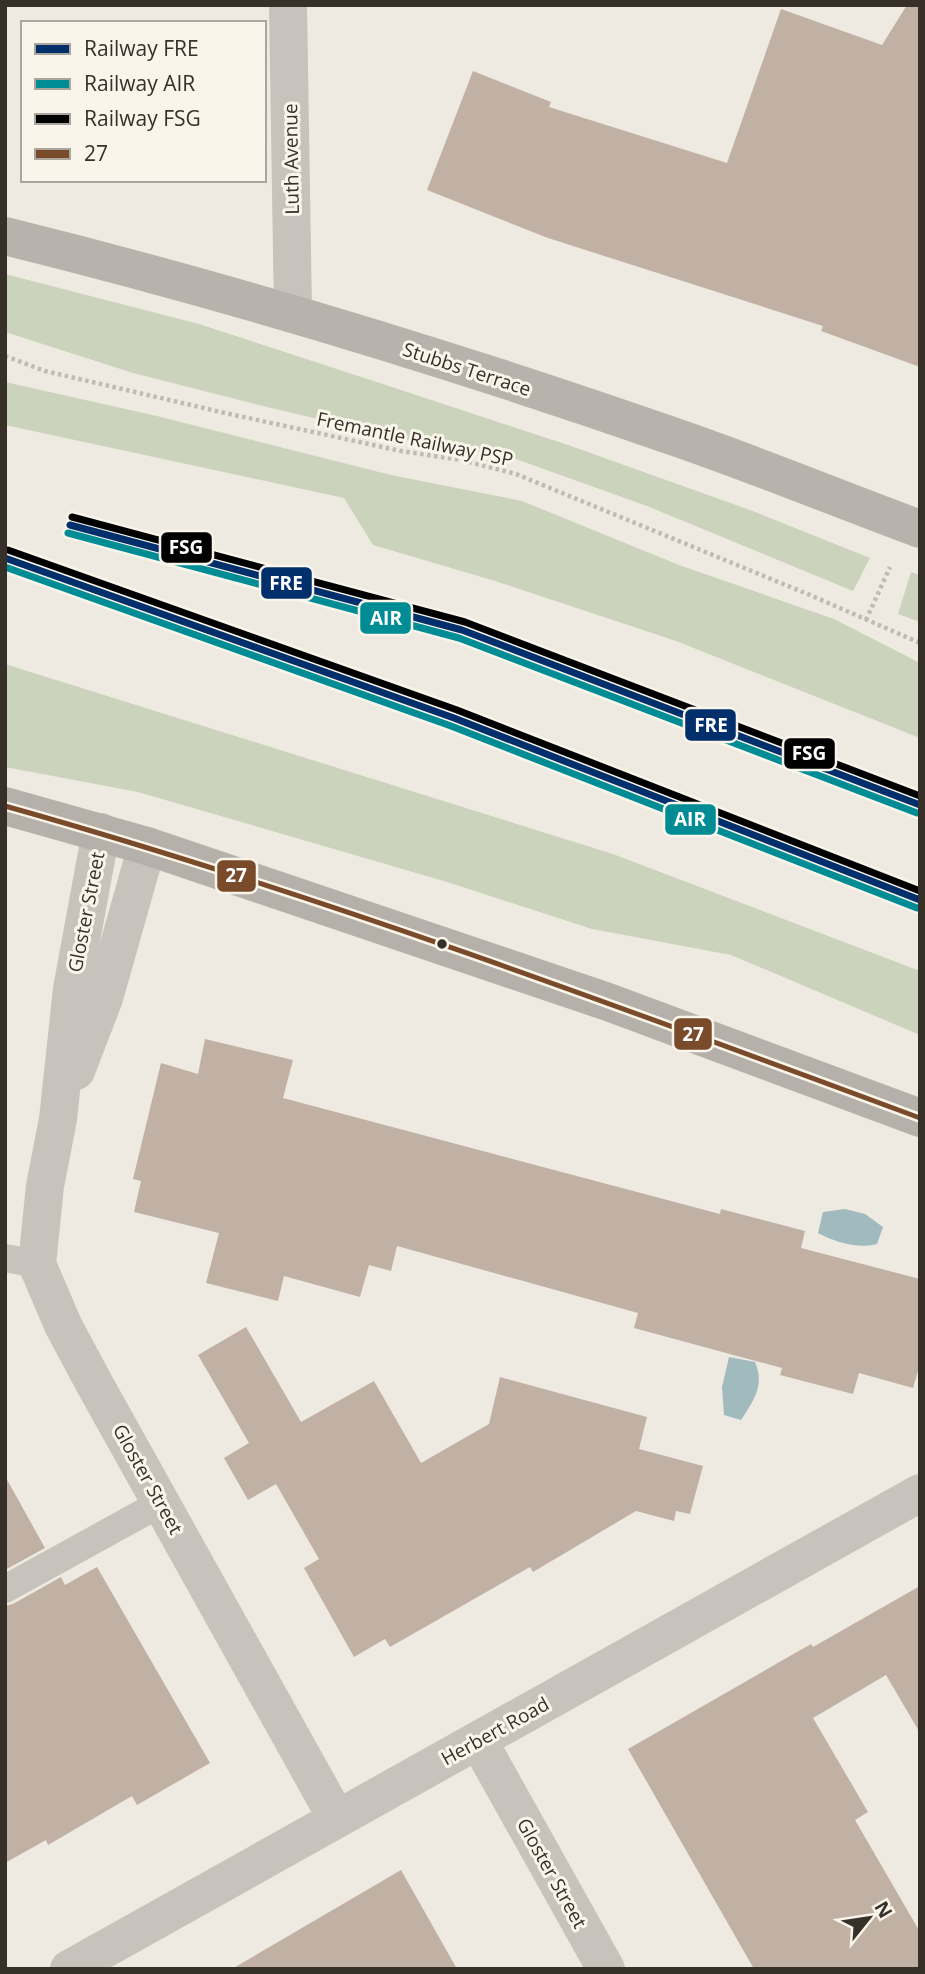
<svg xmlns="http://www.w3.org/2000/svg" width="925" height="1974" viewBox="0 0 925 1974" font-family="'Open Sans',sans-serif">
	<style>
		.green { fill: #ccd3bd }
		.water { fill: #a0babe }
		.building { fill: #c0b1a4 }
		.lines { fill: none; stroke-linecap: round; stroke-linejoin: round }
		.path { stroke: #bfbbb4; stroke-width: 4.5; stroke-dasharray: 3.5 3.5; stroke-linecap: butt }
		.lane { stroke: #c7c2bb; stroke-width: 28 }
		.street { stroke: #c7c2bb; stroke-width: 38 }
		.secondary { stroke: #b7b2ac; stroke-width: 38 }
		.primary { stroke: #b6b0aa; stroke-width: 38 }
		.bus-1-casing { stroke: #f9f5ea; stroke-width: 10 }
		.bus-1 { stroke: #7a4b2a; stroke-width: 5 }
		.rail-1-casing { stroke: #f9f5ea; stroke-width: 12 }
		.rail-2-casing { stroke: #f9f5ea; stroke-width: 12 }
		.rail-3-casing { stroke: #f9f5ea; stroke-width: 12 }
		.rail-1 { stroke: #002f6c; stroke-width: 7 }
		.rail-2 { stroke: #008c95; stroke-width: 7 }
		.rail-3 { stroke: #000; stroke-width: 7 }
		.bus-dot { fill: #373029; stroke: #f9f5ea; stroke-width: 2.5 }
		.labels { text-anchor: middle; stroke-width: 6; stroke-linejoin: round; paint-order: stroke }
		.street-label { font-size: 19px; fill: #373029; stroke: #f9f5ea }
		.line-badge { stroke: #f9f5ea; stroke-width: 2.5 }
		.badge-label { font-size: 19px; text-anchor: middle; font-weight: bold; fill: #fff }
	</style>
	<rect width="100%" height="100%" fill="#eeeae2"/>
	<!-- green -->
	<g class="green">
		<polygon points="5,274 199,324 395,388 571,446 750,510 870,558 853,591 647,506 507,456 423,444 263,406 133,373 5,332"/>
		<polygon points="5,382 157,416 391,475 522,501 679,565 834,619 920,663 920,738 676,641 495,581 373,545 344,498 5,425"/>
		<polygon points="911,572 920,575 920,622 898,614"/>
		<polygon points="5,664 613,854 920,971 920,1035 731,955 592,929 447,882 138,792 5,767"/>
	</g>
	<!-- water -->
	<g class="water">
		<path d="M 845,1209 L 865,1214 L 883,1227 L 877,1244 C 859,1249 834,1242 818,1233 L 823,1212 Z"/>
		<path d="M 729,1357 L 755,1362 C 765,1385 754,1400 741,1420 L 724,1415 L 722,1387 Z"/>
	</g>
	<!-- building -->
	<g class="building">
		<polygon points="907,5 920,5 920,367 821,331 823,326 548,238 427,190 473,71 551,102 549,107 727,163 781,9 882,45"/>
		<polygon points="205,1039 293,1060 283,1098 720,1214 721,1209 805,1231 801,1248 920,1279 920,1364 913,1388 859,1373 853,1394 780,1375 782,1368 634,1328 638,1313 397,1246 391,1271 369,1265 360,1297 284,1276 278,1301 206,1283 219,1233 134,1212 141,1181 133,1179 161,1063 198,1074"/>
		<polygon points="246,1327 301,1422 374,1381 421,1463 489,1424 500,1377 647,1417 639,1449 703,1466 690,1514 676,1511 674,1521 636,1511 533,1572 530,1567 390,1647 385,1639 354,1657 304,1568 319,1559 276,1484 248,1500 224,1458 249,1443 198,1355"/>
		<polygon points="5,1476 45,1548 5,1570"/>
		<polygon points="97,1567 210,1763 137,1805 132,1796 48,1845 46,1840 5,1863 5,1606 13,1604 61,1577 65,1585"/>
		<polygon points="920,1586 920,1733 886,1675 813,1718 868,1812 855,1820 920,1932 920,1969 754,1969 628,1749 811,1644 813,1647"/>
		<polygon points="401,1870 457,1969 232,1969"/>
	</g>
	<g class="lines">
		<!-- path -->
		<g class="path">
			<polyline points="5,356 45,371 225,413 401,451 461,460 516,474 810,595 920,643"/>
			<polyline points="866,620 890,567"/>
		</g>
		<!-- lane -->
		<g class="lane">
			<polyline points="5,1258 37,1264"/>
			<polyline points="5,1589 161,1503"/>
		</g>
		<!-- street -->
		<g class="street">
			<polyline points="288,5 293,313"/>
			<polyline points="101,832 72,989 58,1119 45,1186 37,1264 63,1325 94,1383 337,1819"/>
			<polyline points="76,1071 104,998 147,846"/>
			<polyline points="478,1740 606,1969"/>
			<polyline points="69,1969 920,1493"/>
		</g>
		<!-- secondary -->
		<path class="secondary" d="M 5,236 C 232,292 457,361 678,438 C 759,466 839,499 920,529"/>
		<!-- primary -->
		<polyline class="primary" points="5,806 147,846 608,1002 920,1118"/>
		<defs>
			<path id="bus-1" d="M 5,806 C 315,893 618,1006 920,1118"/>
		</defs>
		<!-- bus-1 casing -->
		<use href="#bus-1" class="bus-1-casing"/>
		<!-- bus-1 -->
		<use href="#bus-1" class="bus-1"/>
		<defs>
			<g id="rail-1">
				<polyline points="70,525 462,630 920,805"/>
				<polyline points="5,558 454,718 920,900"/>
			</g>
			<g id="rail-2">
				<polyline points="68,533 459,638 917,813"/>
				<polyline points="5,567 451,726 917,908"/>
			</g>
			<g id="rail-3">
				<polyline points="72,517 465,622 920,796"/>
				<polyline points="8,550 457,710 920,891"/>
			</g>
		</defs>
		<!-- rail-1 casing -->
		<use href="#rail-1" class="rail-1-casing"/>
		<!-- rail-2 casing -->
		<use href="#rail-2" class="rail-2-casing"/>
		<!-- rail-3 casing -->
		<use href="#rail-3" class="rail-3-casing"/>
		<!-- rail-1 -->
		<use href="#rail-1" class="rail-1"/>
		<!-- rail-2 -->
		<use href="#rail-2" class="rail-2"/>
		<!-- rail-3 -->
		<use href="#rail-3" class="rail-3"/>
	</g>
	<!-- markers -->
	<circle class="bus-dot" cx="442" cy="944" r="6"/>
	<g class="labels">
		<!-- street labels -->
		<g class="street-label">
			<text transform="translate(291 159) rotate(-91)" y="7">Luth Avenue</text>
			<text transform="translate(467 369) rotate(18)" y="7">Stubbs Terrace</text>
			<text transform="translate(415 439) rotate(12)" y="7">Fremantle Railway PSP</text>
			<text transform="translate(86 912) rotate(-79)" y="7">Gloster Street</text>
			<text transform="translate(148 1479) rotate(61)" y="7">Gloster Street</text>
			<text transform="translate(495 1731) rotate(-29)" y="7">Herbert Road</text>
			<text transform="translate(552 1873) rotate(61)" y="7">Gloster Street</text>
		</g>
	</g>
	<g class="line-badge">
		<rect x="160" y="531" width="53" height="33" rx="7" fill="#000"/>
		<rect x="260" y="566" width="53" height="34" rx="7" fill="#002f6c"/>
		<rect x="359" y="601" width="53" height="34" rx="7" fill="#008c95"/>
		<rect x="684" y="708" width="53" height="34" rx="7" fill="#002f6c"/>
		<rect x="783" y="737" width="53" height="33" rx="7" fill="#000"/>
		<rect x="664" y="803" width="53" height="33" rx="7" fill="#008c95"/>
		<rect x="216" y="859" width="41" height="34" rx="7" fill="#7a4b2a"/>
		<rect x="673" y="1017" width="40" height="34" rx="7" fill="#7a4b2a"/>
	</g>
	<g class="badge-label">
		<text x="186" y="554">FSG</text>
		<text x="286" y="590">FRE</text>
		<text x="386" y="625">AIR</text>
		<text x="711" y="732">FRE</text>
		<text x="809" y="760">FSG</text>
		<text x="690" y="826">AIR</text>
		<text x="236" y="882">27</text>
		<text x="693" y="1041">27</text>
	</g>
	<!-- border -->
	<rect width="925" height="1974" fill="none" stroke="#373029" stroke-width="14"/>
	<!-- legend -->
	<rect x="21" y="21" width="245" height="161" fill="#f9f5ea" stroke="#aba69d" stroke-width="2"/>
	<rect x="35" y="44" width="35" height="10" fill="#002f6c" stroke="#aba69d" stroke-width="2"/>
	<text x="84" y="56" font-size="21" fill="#373029">Railway FRE</text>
	<rect x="35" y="79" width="35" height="10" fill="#008c95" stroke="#aba69d" stroke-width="2"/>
	<text x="84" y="91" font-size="21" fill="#373029">Railway AIR</text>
	<rect x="35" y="114" width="35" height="10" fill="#000000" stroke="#aba69d" stroke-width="2"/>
	<text x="84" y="126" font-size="21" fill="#373029">Railway FSG</text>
	<rect x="35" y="149" width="35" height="10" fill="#7a4b2a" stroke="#aba69d" stroke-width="2"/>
	<text x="84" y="161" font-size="21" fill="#373029">27</text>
	<!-- north arrow -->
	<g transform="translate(869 1918) rotate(60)" stroke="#f9f5ea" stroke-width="5" paint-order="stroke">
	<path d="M0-5L12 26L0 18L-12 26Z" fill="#373029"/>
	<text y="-10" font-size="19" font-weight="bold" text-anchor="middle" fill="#373029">N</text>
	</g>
</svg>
